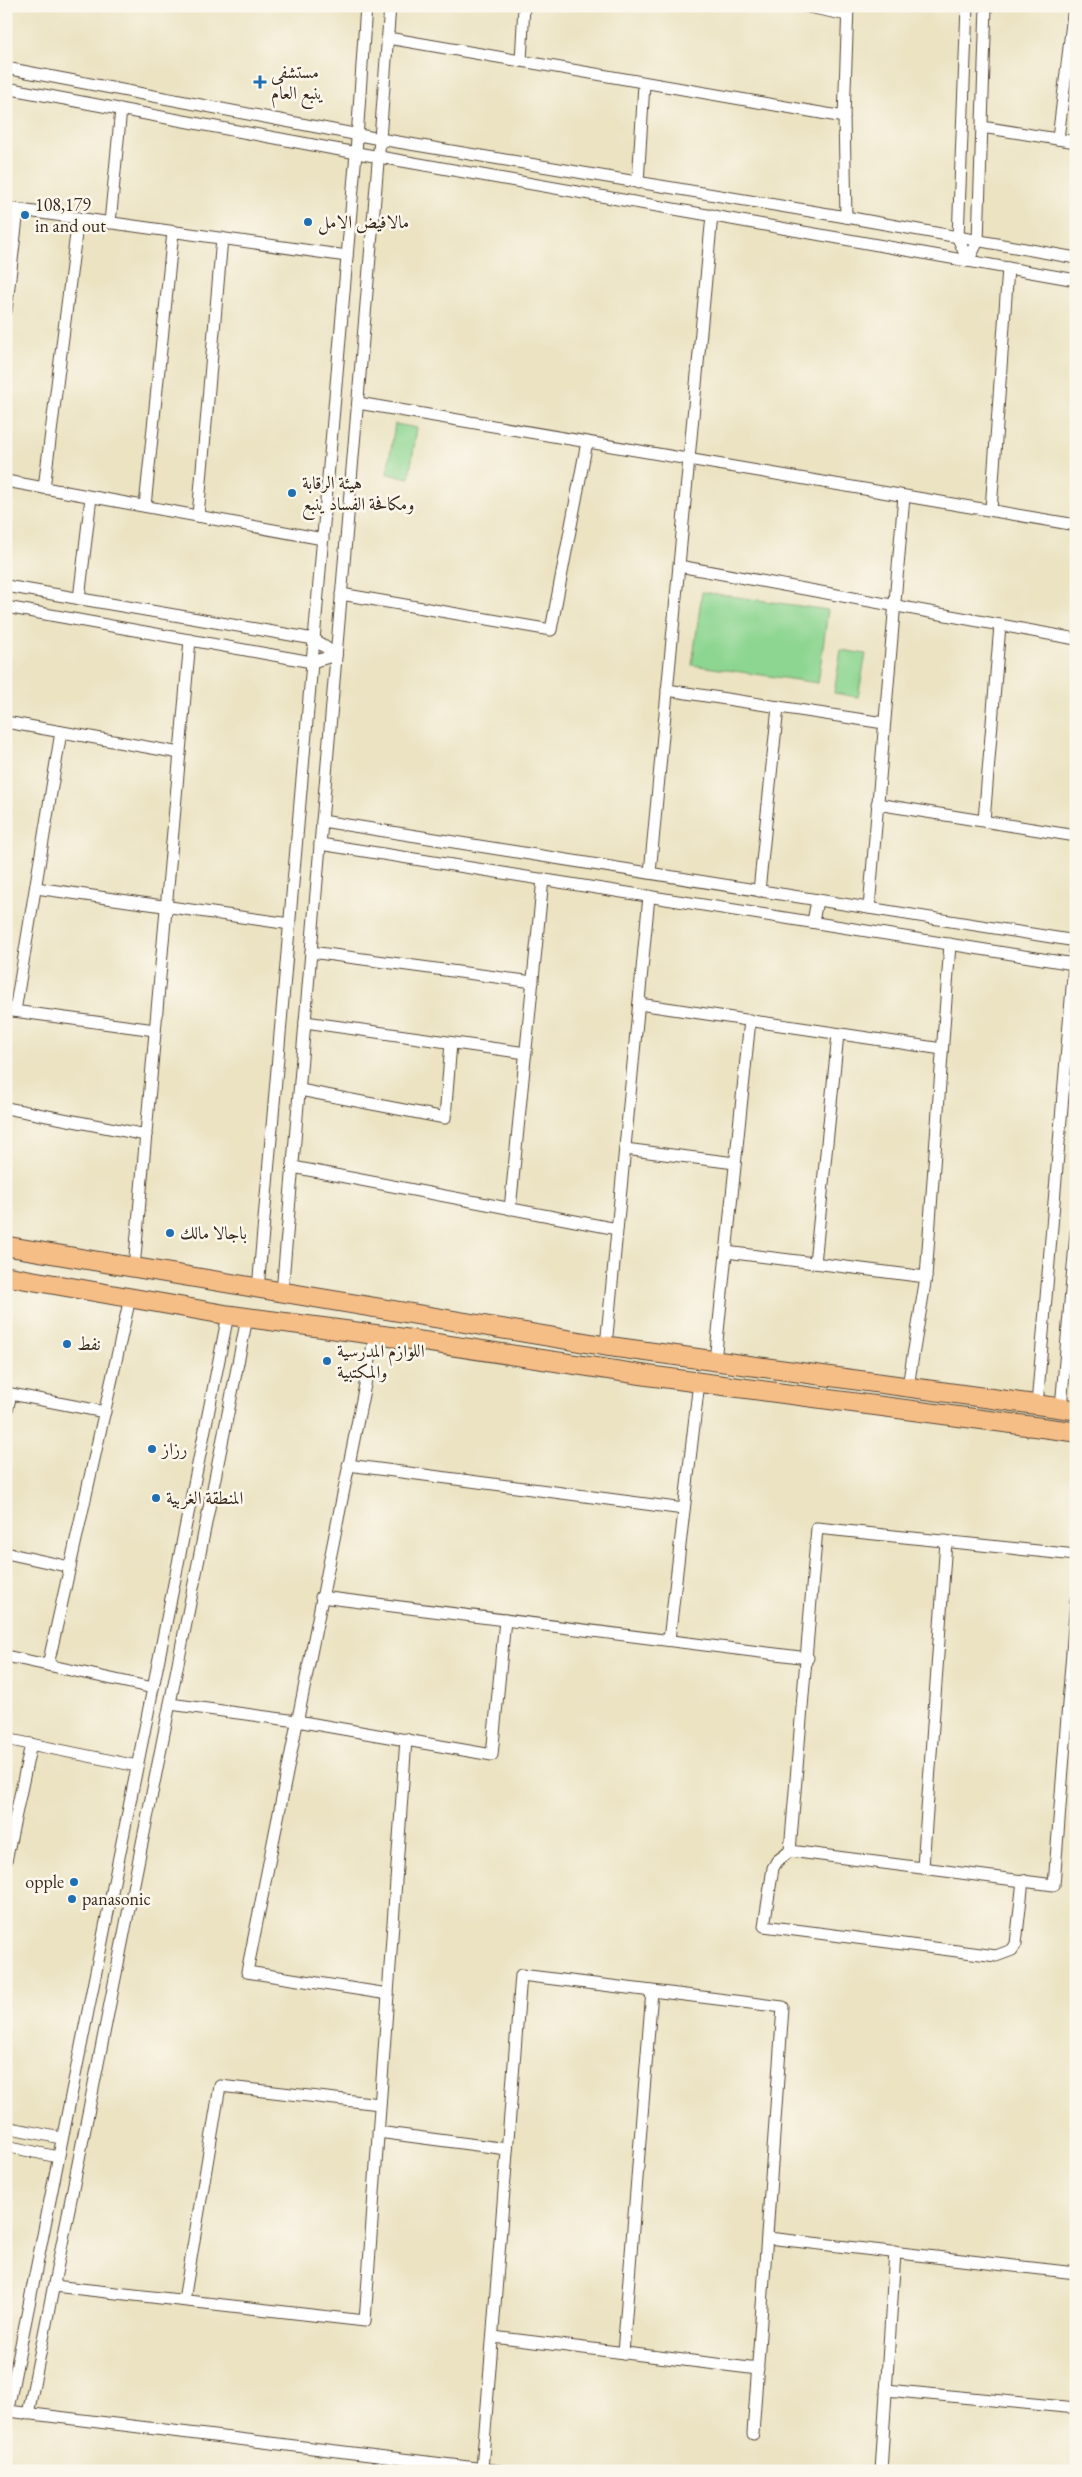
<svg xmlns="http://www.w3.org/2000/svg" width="1082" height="2477" viewBox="0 0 1082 2477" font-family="'EB Garamond',Amiri,serif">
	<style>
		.green { fill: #8dd691; stroke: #648058 }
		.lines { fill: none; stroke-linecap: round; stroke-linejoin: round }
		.minor-casing { stroke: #554637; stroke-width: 13 }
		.primary-casing { stroke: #554637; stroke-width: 21 }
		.minor { stroke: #fff; stroke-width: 11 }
		.primary { stroke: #f6be87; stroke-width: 19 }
		.poi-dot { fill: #1f6fb2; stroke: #fbf7ec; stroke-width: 2 }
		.labels { text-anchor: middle; stroke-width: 5; stroke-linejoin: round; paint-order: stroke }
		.poi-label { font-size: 18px; fill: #3b2a1e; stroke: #fbf7ec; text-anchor: start }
	</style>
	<rect width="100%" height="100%" fill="#fbf7ec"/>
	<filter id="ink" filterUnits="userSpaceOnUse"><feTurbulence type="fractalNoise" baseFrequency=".02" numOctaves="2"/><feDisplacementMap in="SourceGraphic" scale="10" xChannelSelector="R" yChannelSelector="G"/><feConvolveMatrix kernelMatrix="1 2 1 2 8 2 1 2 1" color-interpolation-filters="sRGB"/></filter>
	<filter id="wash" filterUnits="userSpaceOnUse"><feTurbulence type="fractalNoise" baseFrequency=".0096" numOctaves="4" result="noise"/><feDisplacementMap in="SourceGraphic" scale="20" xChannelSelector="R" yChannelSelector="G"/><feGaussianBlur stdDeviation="1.12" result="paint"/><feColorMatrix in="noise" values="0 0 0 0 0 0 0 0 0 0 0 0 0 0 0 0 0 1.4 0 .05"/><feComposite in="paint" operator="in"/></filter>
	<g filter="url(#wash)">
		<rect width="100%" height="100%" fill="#ebe3c2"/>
		<!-- green -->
		<g class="green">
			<polygon points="395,424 417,428 409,478 387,474"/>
			<polygon points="702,592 828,610 818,683 692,665"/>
			<polygon points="841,650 866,654 858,697 834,693"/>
		</g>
	</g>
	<g filter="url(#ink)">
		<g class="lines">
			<defs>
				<g id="minor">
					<polyline points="390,6 380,139 846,217 1076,258"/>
					<polyline points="804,6 847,15"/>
					<polyline points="967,6 958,238 968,261 1076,280"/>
					<polyline points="388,38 844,117"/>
					<polyline points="521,61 524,6"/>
					<polyline points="6,68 380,139 282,1293"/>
					<polyline points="6,88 329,148 968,261 978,241 986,6"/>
					<polyline points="982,127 1076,142"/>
					<polyline points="1058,139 1074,6"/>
					<polyline points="638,183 644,84"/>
					<polyline points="6,208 347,256"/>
					<polyline points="846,217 844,117 848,6"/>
					<polyline points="110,223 121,109"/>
					<polyline points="6,311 18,210"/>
					<polyline points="358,403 1076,525"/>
					<polyline points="6,481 323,539"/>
					<polyline points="44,488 78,218"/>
					<polyline points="145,506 173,232"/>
					<polyline points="991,510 1008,268"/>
					<polyline points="198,516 222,238"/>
					<polyline points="679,566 1076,639"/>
					<polyline points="6,586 314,639 336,655"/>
					<polyline points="341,594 551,630 587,442"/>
					<polyline points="79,599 91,497"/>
					<polyline points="6,607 312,662 336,655"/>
					<polyline points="667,690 884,723"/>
					<polyline points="6,722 180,753"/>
					<polyline points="877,804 1076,836"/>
					<polyline points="322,821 1076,941"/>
					<polyline points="984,821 1000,625"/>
					<polyline points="320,844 1074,964"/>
					<polyline points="650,873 712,215"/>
					<polyline points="36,888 290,924"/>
					<polyline points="759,891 778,707"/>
					<polyline points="869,908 904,496"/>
					<polyline points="813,922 817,900"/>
					<polyline points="311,952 533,982"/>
					<polyline points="639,1004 942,1049"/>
					<polyline points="6,1010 155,1030"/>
					<polyline points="15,1011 61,732"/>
					<polyline points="305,1022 526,1053"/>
					<polyline points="300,1090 445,1118 451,1043"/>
					<polyline points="6,1108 146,1135"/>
					<polyline points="625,1149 735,1163"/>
					<polyline points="293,1167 617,1229"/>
					<polyline points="510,1209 543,879"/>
					<polyline points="726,1252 926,1277"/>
					<polyline points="815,1263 838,1034"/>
					<polyline points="134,1268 190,640"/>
					<polyline points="258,1289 356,153 366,6"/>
					<polyline points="375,1335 247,1972 388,1994"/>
					<polyline points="606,1346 649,896"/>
					<polyline points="715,1361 750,1020"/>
					<polyline points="908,1386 926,1277 950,944"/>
					<polyline points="6,1393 105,1412"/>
					<polyline points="1037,1405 1076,940"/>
					<polyline points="1061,1408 1076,1232"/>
					<polyline points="6,1415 11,1394"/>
					<polyline points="348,1465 684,1509"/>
					<polyline points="6,1553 70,1567"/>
					<polyline points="1076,1555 817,1528 790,1851 1054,1885 1076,1600"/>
					<polyline points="321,1597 808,1658"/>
					<polyline points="669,1640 699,1382"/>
					<polyline points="6,1656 153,1688"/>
					<polyline points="48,1665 130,1298"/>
					<polyline points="170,1704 297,1721 492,1755 505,1620"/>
					<polyline points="6,1739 137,1766"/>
					<polyline points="790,1851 777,1861 773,1868 764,1926 996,1956 1012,1950 1016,1944 1023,1880"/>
					<polyline points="6,1861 31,1744"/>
					<polyline points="923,1867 946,1541"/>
					<polyline points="6,2127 61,2138"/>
					<polyline points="378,2132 507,2149"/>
					<polyline points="6,2146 58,2157"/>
					<polyline points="768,2238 1076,2273"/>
					<polyline points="54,2286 365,2321 406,1739"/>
					<polyline points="184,2300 220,2086 380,2104"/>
					<polyline points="493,2337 758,2369"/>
					<polyline points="623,2353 652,1991"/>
					<polyline points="886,2390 1076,2408"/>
					<polyline points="8,2411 501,2471"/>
					<polyline points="28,2414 247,1318"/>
					<polyline points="6,2419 228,1315"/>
					<polyline points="482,2469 521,1975 783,2007 753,2434"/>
					<polyline points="881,2471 895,2252"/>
				</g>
				<g id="primary">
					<polyline points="6,1246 606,1346 1076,1410"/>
					<polyline points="6,1276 228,1315 394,1337 651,1376 1076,1432"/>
				</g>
			</defs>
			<!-- minor casing -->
			<use href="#minor" class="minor-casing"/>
			<!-- primary casing -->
			<use href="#primary" class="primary-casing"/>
			<!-- minor -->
			<use href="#minor" class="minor"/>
			<!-- primary -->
			<use href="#primary" class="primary"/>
		</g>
	</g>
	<!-- markers -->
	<g class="poi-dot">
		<path d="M257.5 74.5h5v5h5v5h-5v5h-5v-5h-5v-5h5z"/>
		<circle cx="25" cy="215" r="5"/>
		<circle cx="308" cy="222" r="5"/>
		<circle cx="292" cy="493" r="5"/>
		<circle cx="170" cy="1233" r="5"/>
		<circle cx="67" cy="1344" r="5"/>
		<circle cx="327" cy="1361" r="5"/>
		<circle cx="152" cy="1449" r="5"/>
		<circle cx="156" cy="1498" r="5"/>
		<circle cx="74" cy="1882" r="5"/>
		<circle cx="72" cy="1899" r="5"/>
	</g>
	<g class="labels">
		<!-- poi labels -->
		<g class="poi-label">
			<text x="271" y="78">مستشفى<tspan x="271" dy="21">ينبع العام</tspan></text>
			<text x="35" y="211">108,179<tspan x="35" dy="21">in and out</tspan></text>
			<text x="318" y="228">مالافيض الامل</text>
			<text x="302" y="489">هيئة الرقابة<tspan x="302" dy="21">ومكافحة الفساد ينبع</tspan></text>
			<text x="180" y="1239">باجالا مالك</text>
			<text x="77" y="1350">نفط</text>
			<text x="337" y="1357">اللوازم المدرسية<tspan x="337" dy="21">والمكتبية</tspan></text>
			<text x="162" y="1455">رزاز</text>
			<text x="166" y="1504">المنطقة الغربية</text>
			<text x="64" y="1888" text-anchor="end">opple</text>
			<text x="82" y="1905">panasonic</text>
		</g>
	</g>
	<!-- margin -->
	<rect width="1082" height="2477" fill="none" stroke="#fbf7ec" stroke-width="25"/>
</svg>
